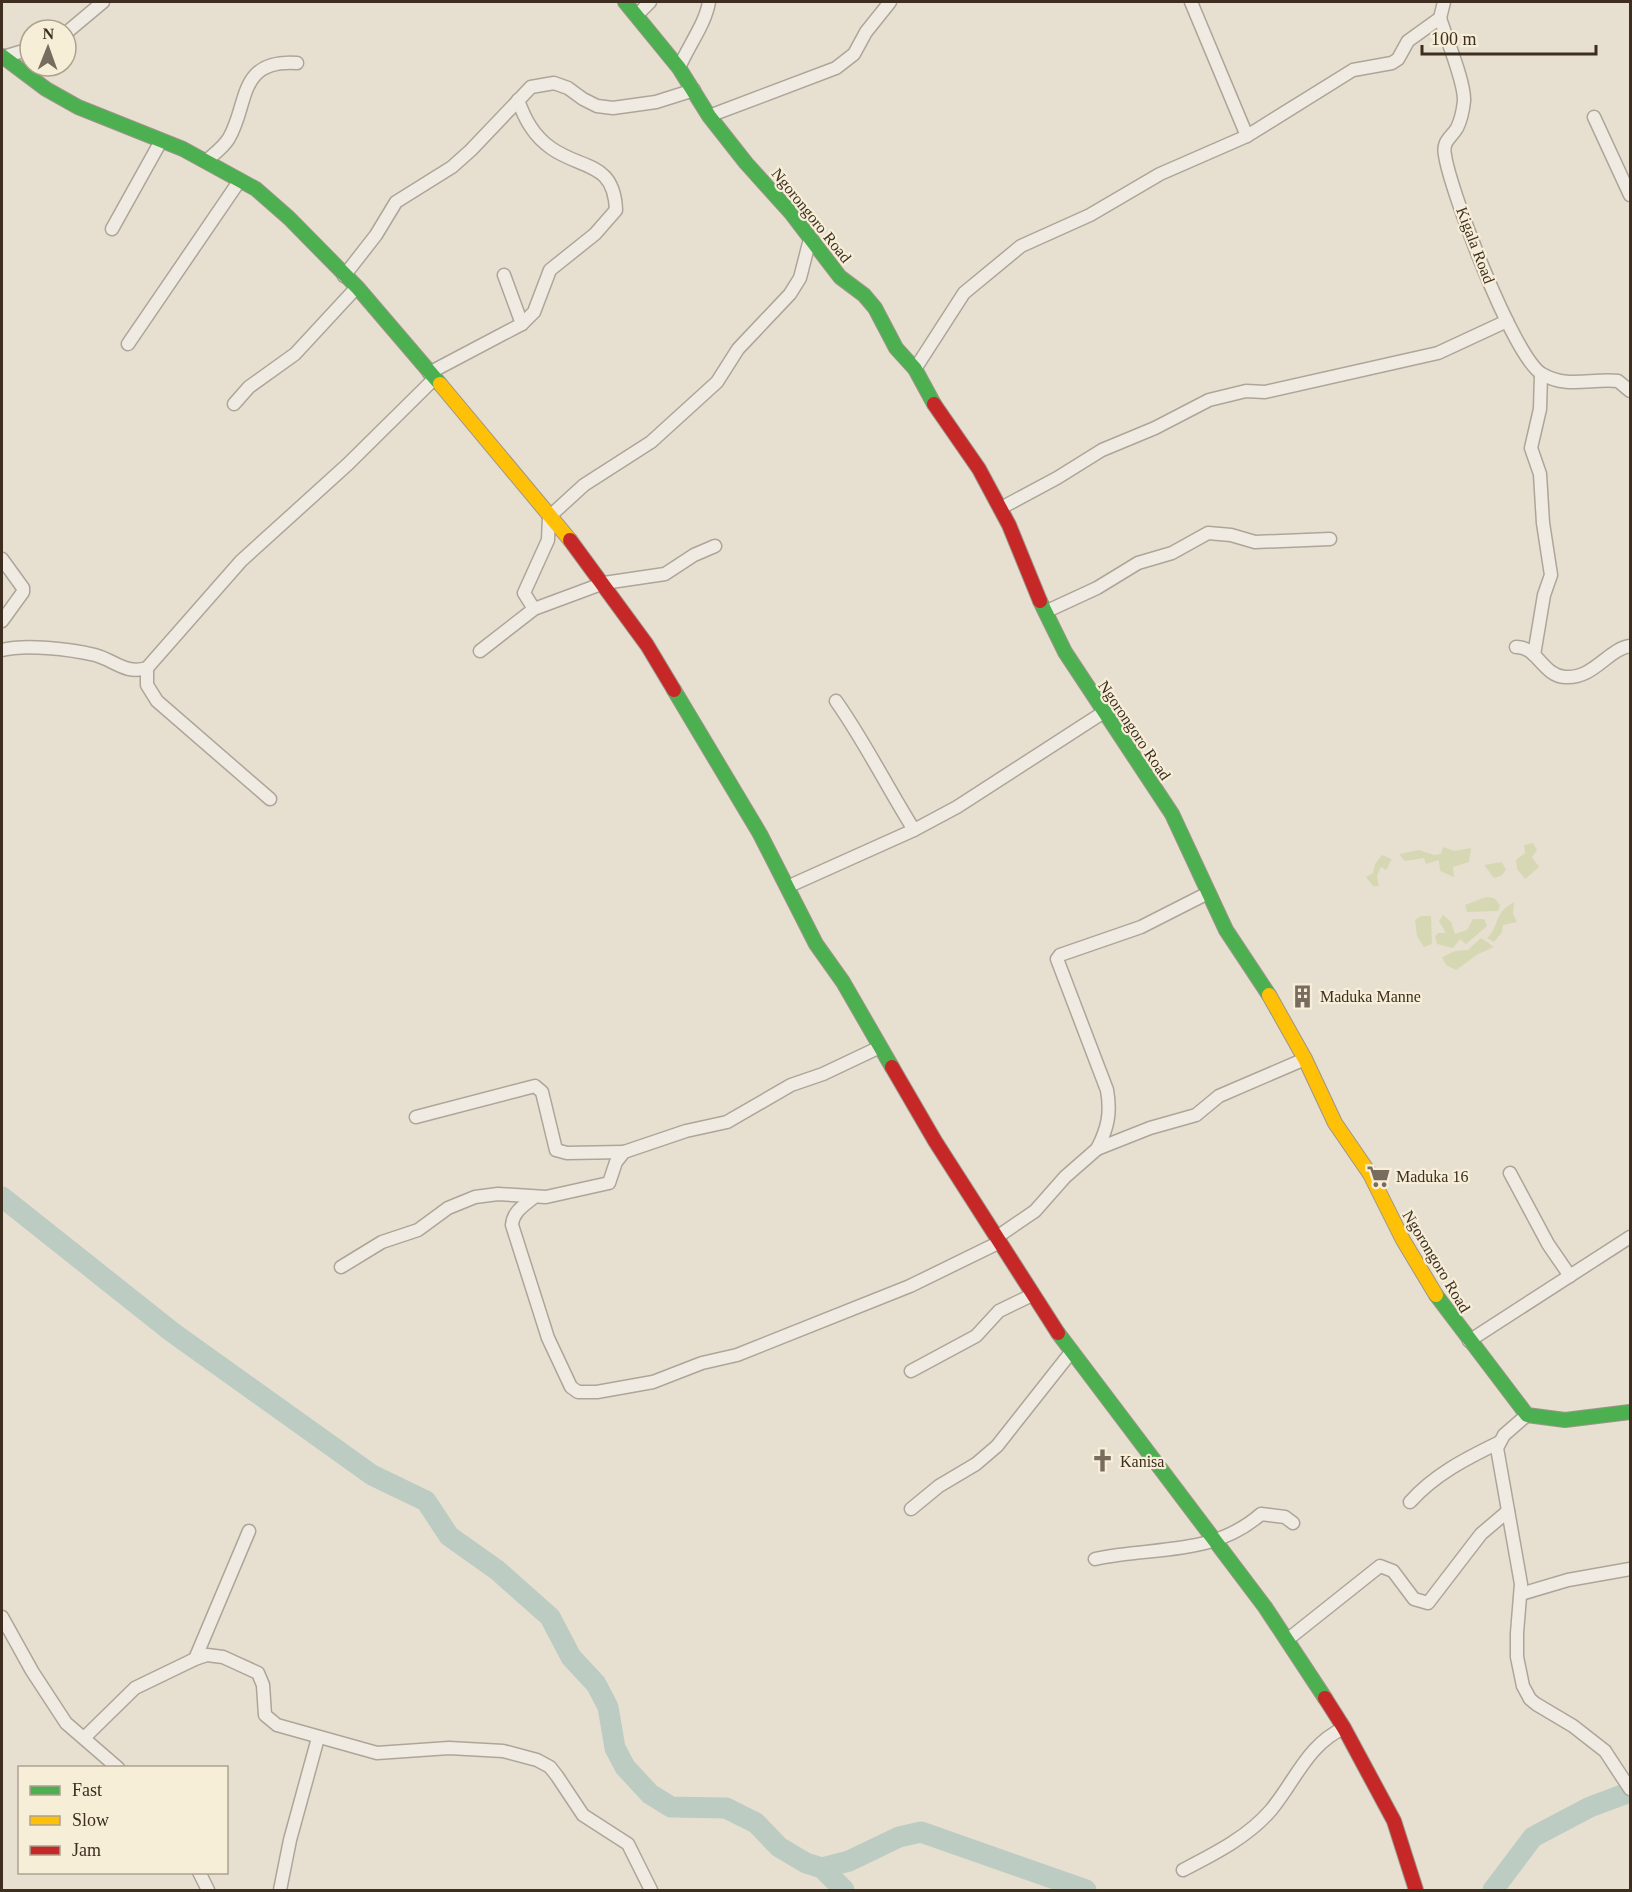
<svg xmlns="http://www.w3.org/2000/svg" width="1632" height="1892" viewBox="0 0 1632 1892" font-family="'Times New Roman',serif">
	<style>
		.green { fill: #d6d7b3 }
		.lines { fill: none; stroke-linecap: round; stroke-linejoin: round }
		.river { stroke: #bcccc2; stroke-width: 21 }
		.street-casing { stroke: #ada599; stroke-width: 15 }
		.fast-casing { stroke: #9c958a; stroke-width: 16 }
		.slow-casing { stroke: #9c958a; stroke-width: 16 }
		.jam-casing { stroke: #9c958a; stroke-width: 16 }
		.street { stroke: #efebe3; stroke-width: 12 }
		.fast { stroke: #4caf50; stroke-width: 14 }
		.slow { stroke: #ffc107; stroke-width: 14 }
		.jam { stroke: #c62828; stroke-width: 14 }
		.labels { text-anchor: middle; stroke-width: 4.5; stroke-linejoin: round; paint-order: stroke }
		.street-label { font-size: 16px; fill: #3d2e20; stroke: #f7eed8 }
		.poi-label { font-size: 16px; fill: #3d2e20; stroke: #f7eed8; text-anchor: start }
	</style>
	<rect width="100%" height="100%" fill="#e7e0d1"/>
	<!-- green -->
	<g class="green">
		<polygon points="1533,843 1537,850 1532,857 1539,867 1525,879 1517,869 1516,860 1525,853 1524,845"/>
		<polygon points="1443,847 1454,851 1471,848 1469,862 1453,867 1454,877 1440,871 1439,860 1426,864 1424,858 1405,861 1399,854 1419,850 1434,855 1441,854"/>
		<polygon points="1382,855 1392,859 1386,870 1381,867 1377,876 1379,886 1373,886 1366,877 1373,873 1375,864"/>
		<polygon points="1502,862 1506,870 1501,876 1494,878 1484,865"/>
		<polygon points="1486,897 1494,898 1500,905 1498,911 1467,912 1465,905"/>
		<path d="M 1514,902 L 1513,914 L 1517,922 L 1503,925 L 1502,932 L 1494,942 L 1487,938 C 1500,927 1492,914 1514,902 Z"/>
		<polygon points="1443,915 1451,922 1455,934 1467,930 1473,919 1484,919 1487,926 1466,944 1460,939 1453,948 1437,944 1435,937 1438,933 1446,933 1439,921"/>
		<polygon points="1421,916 1431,916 1432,944 1424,947 1417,936 1415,920"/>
		<polygon points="1481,938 1494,947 1478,954 1456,970 1446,965 1442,957 1455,951 1468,950"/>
	</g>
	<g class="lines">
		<!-- river -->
		<g class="river">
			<polyline points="2,1197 172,1332 372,1475 426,1501 449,1536 497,1570 550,1617 571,1657 596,1684 608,1707 615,1748 625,1767 650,1794 671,1807 726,1808 756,1823 779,1847 806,1863 822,1868 849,1861 899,1837 921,1832 1086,1890"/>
			<polyline points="822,1868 844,1890"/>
			<polyline points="1493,1890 1533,1837 1590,1807 1630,1792"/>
		</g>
		<defs>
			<g id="street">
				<polyline points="1191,2 1247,136"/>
				<polyline points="637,15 650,2"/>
				<path d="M 1440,18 C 1446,38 1465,82 1464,101 C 1463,110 1461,120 1457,128 C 1451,138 1442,141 1445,155 C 1450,191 1514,358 1542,374 C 1567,389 1592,378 1618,381 L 1630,391"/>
				<polyline points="66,33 103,2"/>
				<polyline points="3,57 30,49"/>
				<path d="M 679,68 C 688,46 705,25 709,2"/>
				<polyline points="709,116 836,68 854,54 866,32 890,2"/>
				<polyline points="1594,117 1630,195"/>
				<path d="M 206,161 C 214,154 224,147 229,138 C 249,104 237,59 297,63"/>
				<polyline points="112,229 161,141"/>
				<polyline points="504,275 522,324"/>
				<polyline points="344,276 376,235 396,202 452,167 471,150 531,87 554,83 568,88 583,99 597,106 613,108 656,102 694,90"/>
				<polyline points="128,344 240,180"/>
				<polyline points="915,369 964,293 1021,246 1090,215 1160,174 1247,136 1353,70 1392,63 1398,59 1408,41 1440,18 1444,2"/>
				<path d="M 429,373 L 522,324 L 534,312 L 550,270 L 595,234 L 616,210 C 614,161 582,170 551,148 C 534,136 525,120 518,100"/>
				<polyline points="234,404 249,387 295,354 357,287"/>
				<polyline points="1001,508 1057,478 1102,450 1155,428 1209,400 1246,391 1265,392 1438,353 1507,321"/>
				<polyline points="2,559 23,588 23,592 2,621"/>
				<polyline points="534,609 524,593 548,540 549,517 584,485 651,442 717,382 738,349 790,294 800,278 810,239"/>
				<polyline points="1045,612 1097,588 1138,563 1172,553 1208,533 1231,535 1255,542 1330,539"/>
				<path d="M 1516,647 C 1537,646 1543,676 1565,677 C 1594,679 1608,649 1630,646"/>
				<path d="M 2,650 C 25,644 70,649 95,655 C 114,660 126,675 147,668 L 241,561 L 348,464 L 434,379"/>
				<polyline points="480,651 534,609 604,583 665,574 694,555 715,546"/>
				<polyline points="1534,655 1544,595 1551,575 1543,523 1540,474 1531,448 1540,409 1541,374"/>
				<polyline points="147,668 147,685 157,701 270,799"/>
				<path d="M 836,701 C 865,742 887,787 914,830"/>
				<polyline points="787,887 914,830 957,807 1104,712"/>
				<polyline points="416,1117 535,1086 542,1092 556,1150 567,1153 624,1152"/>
				<path d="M 1097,1149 C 1108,1128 1111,1113 1107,1090 L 1057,959 L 1060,955 L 1141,927 L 1208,893"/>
				<polyline points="1510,1173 1548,1244 1570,1276"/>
				<path d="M 533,1198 C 523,1206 513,1212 512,1225 L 548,1338 L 571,1387 L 578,1392 L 597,1392 L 653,1382 L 702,1363 L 737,1355 L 910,1286 L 1000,1242"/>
				<polyline points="997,1237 1035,1211 1065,1177 1097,1149 1150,1128 1196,1115 1219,1096 1305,1059"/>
				<polyline points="341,1267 382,1242 418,1230 448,1208 475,1197 498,1194 546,1197 609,1183 616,1162 624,1152 686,1131 727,1122 791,1085 823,1074 880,1047"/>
				<polyline points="1469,1341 1630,1237"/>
				<polyline points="911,1371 976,1336 999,1311 1032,1295"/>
				<polyline points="1527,1415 1504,1435 1497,1448 1521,1584 1517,1633 1517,1657 1523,1686 1530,1699 1536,1704 1573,1726 1605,1751 1630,1789"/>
				<path d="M 1410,1502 C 1434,1475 1465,1459 1498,1443"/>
				<polyline points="911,1509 939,1486 976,1464 997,1446 1072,1351"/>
				<path d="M 1095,1559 C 1154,1546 1212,1557 1261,1514 L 1285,1517 L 1293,1523"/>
				<polyline points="1521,1594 1568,1580 1630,1569"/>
				<polyline points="2,1617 32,1671 66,1723 118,1768"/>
				<polyline points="1287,1640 1380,1566 1393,1571 1414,1599 1428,1603 1481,1534 1508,1511"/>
				<polyline points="195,1659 249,1531"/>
				<polyline points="85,1737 135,1688 195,1659 207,1655 223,1657 258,1673 263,1685 265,1715 277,1725 377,1753 449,1748 503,1751 537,1760 550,1767 557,1776 583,1815 628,1844 651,1890"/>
				<path d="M 1183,1870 C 1214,1854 1248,1837 1271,1810 C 1295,1781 1308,1744 1344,1728"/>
				<polyline points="199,1872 208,1890"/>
				<polyline points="280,1890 290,1840 318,1738"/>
			</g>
			<g id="fast">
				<polyline points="625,2 679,68 709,116 746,163 791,213 840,277 864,295 875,308 896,348 915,369 934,404"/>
				<polyline points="2,56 46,89 78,107 183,149 256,189 289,218 357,287 440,384"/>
				<polyline points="1040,601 1065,652 1172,814 1226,930 1269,995"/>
				<polyline points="674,690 760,834 816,944 843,982 892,1067"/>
				<polyline points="1436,1295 1527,1415 1565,1420 1630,1412"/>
				<polyline points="1058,1333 1265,1607 1325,1698"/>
			</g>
			<g id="slow">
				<polyline points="440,384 570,540"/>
				<polyline points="1269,995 1305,1059 1335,1123 1370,1174 1403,1240 1436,1295"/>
			</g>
			<g id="jam">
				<polyline points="934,404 979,469 1009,525 1040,601"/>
				<polyline points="570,540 647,645 674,690"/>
				<polyline points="892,1067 935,1141 1058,1333"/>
				<polyline points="1325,1698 1344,1728 1394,1821 1416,1890"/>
			</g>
		</defs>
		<!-- street casing -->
		<use href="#street" class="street-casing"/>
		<!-- fast casing -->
		<use href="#fast" class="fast-casing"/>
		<!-- slow casing -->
		<use href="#slow" class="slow-casing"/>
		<!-- jam casing -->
		<use href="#jam" class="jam-casing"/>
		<!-- street -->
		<use href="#street" class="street"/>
		<!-- fast -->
		<use href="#fast" class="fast"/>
		<!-- slow -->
		<use href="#slow" class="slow"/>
		<!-- jam -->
		<use href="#jam" class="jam"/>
	</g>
	<!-- icons -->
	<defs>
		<symbol id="building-bare" viewBox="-9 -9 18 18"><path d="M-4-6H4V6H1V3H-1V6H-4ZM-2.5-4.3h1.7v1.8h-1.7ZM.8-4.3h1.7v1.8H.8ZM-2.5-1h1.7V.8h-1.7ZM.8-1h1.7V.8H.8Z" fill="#786c5e" stroke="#f7eed8" stroke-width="2.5" paint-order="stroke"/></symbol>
		<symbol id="supermarket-bare" viewBox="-9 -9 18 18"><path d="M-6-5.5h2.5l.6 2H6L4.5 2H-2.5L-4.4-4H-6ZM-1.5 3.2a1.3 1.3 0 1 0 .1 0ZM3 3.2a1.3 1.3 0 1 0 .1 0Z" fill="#786c5e" stroke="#f7eed8" stroke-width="2.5" paint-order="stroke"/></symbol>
		<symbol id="church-bare" viewBox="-9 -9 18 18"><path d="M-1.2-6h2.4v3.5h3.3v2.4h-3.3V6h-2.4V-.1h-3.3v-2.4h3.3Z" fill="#786c5e" stroke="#f7eed8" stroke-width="2.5" paint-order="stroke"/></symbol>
	</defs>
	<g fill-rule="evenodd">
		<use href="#building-bare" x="1286" y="980" width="33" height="33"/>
		<use href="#supermarket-bare" x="1362" y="1160" width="33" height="33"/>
		<use href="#church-bare" x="1086" y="1444" width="33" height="33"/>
	</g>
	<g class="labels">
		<!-- street labels -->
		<g class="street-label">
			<text transform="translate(812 215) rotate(51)" y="6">Ngorongoro Road</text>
			<text transform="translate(1476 245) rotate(69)" y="6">Kigala Road</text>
			<text transform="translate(1135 730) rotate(56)" y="6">Ngorongoro Road</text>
			<text transform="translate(1437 1261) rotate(59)" y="6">Ngorongoro Road</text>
		</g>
		<!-- poi labels -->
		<g class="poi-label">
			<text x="1320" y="1002">Maduka Manne</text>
			<text x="1396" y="1182">Maduka 16</text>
			<text x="1120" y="1467">Kanisa</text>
		</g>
	</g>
	<!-- border -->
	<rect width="1632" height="1892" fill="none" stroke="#3d2e20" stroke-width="6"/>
	<!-- legend -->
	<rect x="18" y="1766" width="210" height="108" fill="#f7eed8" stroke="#ada18e" stroke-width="1.5"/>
	<rect x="30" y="1786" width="30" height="9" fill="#4caf50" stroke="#ada18e" stroke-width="1.5"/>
	<text x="72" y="1796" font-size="18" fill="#3d2e20">Fast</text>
	<rect x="30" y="1816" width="30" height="9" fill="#ffc107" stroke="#ada18e" stroke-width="1.5"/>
	<text x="72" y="1826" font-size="18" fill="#3d2e20">Slow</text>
	<rect x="30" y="1846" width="30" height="9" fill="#c62828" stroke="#ada18e" stroke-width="1.5"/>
	<text x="72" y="1856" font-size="18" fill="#3d2e20">Jam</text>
	<!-- north arrow -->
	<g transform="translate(48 48) rotate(1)"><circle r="28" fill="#f7eed8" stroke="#ada18e" stroke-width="1.5"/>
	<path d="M0-4.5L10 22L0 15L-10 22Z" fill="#786c5e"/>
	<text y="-9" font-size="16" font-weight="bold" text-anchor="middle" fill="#3d2e20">N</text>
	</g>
	<!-- scale -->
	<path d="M1422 45v9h174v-9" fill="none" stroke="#3d2e20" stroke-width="3"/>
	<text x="1431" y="45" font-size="18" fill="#3d2e20" stroke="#f7eed8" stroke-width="4.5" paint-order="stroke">100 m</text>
</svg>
